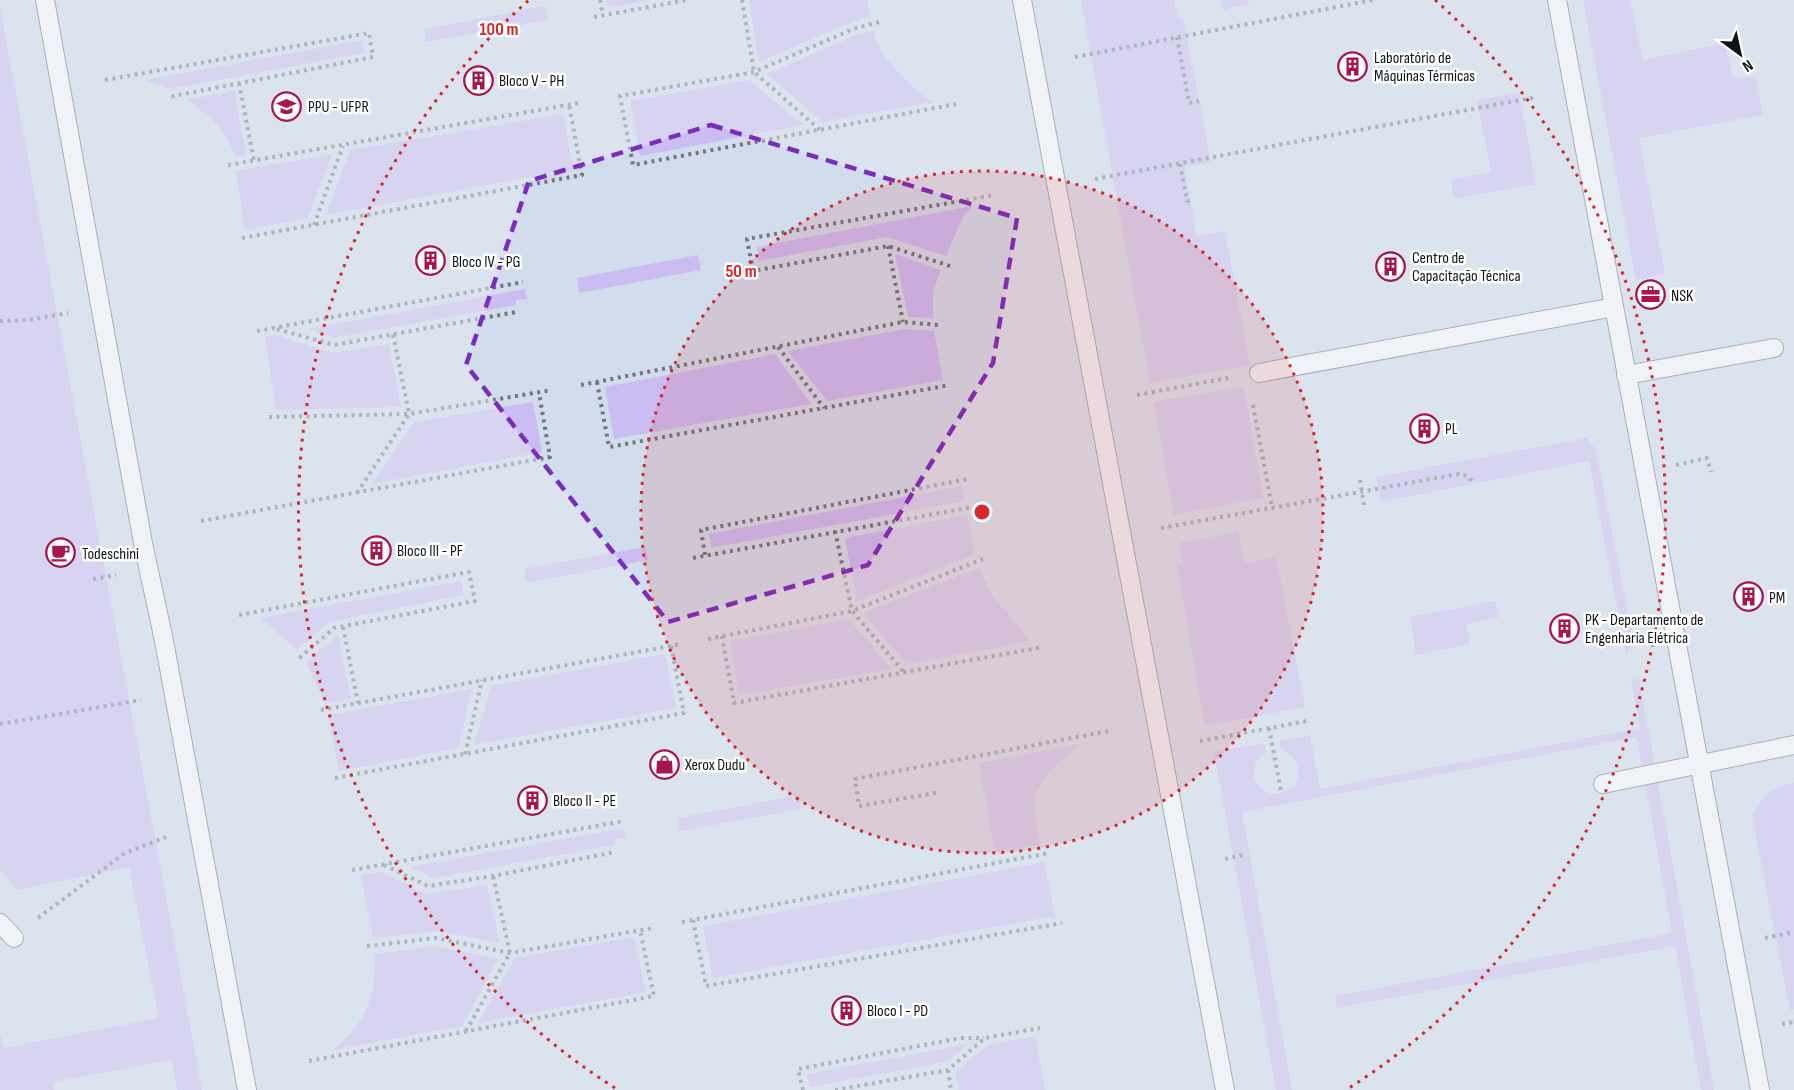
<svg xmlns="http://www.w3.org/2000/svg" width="1794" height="1090" viewBox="0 0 1794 1090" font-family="'Sofia Sans Condensed',sans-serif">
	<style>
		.built { fill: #d1ddec }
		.green { fill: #cbbcf2 }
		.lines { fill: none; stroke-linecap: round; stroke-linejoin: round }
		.service-casing { stroke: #656b73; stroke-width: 20 }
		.path { stroke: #72777d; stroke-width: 4; stroke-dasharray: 3 4.5; stroke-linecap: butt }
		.service { stroke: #fff; stroke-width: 18 }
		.marked { fill: none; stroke: #7b2cbf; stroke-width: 4.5; stroke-dasharray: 12 8; stroke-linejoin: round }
		.ring { fill: none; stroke: #d62828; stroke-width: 3; stroke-dasharray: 3 6 }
		.labels { text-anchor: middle; stroke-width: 5; stroke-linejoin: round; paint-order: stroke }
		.poi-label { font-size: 16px; fill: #101215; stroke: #fff; text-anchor: start }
		.centre { fill: #d62828; stroke: #fff; stroke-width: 3 }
		.ring-label { font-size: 18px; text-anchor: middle; font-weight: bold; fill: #d62828; stroke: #fff; stroke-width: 5; stroke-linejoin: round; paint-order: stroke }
	</style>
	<rect width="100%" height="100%" fill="#e1e8f1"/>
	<!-- built -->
	<rect class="built" x="0" y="0" width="1794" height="1090"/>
	<!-- green -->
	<g class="green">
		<polygon points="606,0 650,0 608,8"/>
		<polygon points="749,0 867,0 870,17 851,22 759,62"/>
		<polygon points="1081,0 1174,0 1178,19 1183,18 1211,162 1184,167 1197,236 1225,231 1250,365 1150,383"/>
		<polygon points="1221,0 1248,0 1249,4 1223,10"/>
		<polygon points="1583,0 1630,0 1643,60 1725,43 1733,79 1755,76 1763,115 1639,138 1665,274 1636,280"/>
		<polygon points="545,6 548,20 426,42 424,29"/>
		<polygon points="0,8 202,1090 177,1090 172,1060 53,1082 54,1090 0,1090 0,1031 4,1048 159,1018 129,867 16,890 0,869"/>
		<path d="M 874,31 C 876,37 877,43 880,49 C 887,62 920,96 933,102 L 822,122 L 767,74 L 856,35 Z"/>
		<polygon points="362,40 364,53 170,89 145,80"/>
		<polygon points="749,80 803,125 640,156 630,101"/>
		<path d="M 234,90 L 246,155 L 235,157 C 229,132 207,115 188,100 Z"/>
		<polygon points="1519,92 1536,184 1454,199 1451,180 1491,172 1477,100"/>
		<polygon points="563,114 573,169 326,215 350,150"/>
		<polygon points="332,154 308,218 245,230 236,171"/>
		<polygon points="972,206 963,217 946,256 887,237 759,261 757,247"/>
		<polygon points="895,254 941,270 933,291 933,318 908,317"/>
		<polygon points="698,255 701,270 579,293 577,278"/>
		<polygon points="525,289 527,299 516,300 516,305 334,338 308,329"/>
		<polygon points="904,329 934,331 943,380 827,401 788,351"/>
		<polygon points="275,335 333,353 389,344 401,407 276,410 265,337"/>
		<polygon points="775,354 811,404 614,439 605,387"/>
		<polygon points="1244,386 1263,498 1174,515 1154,402"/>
		<polygon points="533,402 542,452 372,484 414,422"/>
		<polygon points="1587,438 1596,450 1634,643 1626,654 1589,461 1381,502 1376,477"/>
		<polygon points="962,486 964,501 711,548 709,534"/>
		<polygon points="967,515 975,554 857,601 845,538"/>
		<polygon points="1238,532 1244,564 1276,557 1305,707 1205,726 1177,565 1183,563 1179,543"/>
		<polygon points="645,547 648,560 526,583 524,569"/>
		<polygon points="979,568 993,597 1031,641 907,664 863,613"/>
		<polygon points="461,581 464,595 329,622 297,650 260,618"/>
		<polygon points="1495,601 1499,617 1466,624 1470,644 1416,655 1410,617"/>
		<polygon points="849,619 891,669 739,695 730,641"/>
		<polygon points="338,635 351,699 325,703 306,662"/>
		<polygon points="665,654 676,708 474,745 491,686"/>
		<path d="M 1639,679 L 1714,1090 L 1701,1090 L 1675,946 L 1337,1008 L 1335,996 L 1672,933 L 1637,737 L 1242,812 L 1292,1090 L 1276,1090 L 1214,752 L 1264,743 L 1266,752 C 1238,771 1264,811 1295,786 C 1302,770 1298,756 1281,750 L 1279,741 L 1310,735 L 1320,789 L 1640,728 L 1631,680 Z"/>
		<polygon points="472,689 458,748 339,771 328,715"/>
		<path d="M 1081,744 C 1064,759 1036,778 1034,802 C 1033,813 1039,833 1041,844 L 995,852 L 979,763 Z"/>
		<path d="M 1794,783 L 1794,1009 L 1790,1010 L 1752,817 C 1761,797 1772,787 1794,783 Z"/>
		<polygon points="799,795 801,809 680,831 678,818"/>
		<polygon points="624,828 626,838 615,840 615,845 434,878 411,867"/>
		<polygon points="1044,862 1055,916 713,978 703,926"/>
		<polygon points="381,872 426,894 487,885 500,943 437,931 373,938 361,875"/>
		<polygon points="634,937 646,992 478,1023 515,958"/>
		<path d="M 435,946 L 498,959 L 462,1026 L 333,1050 C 366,1022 376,998 375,954 Z"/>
		<polygon points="1035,1036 1045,1090 959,1090 955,1072 988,1045"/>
		<polygon points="968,1044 946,1062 810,1087 807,1074"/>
	</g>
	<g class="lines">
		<defs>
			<g id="service">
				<polyline points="45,0 143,543 164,641 247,1090"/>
				<polyline points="1022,0 1225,1090"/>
				<polyline points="1557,0 1760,1090"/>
				<polyline points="1259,373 1614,307"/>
				<polyline points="1626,375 1774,348"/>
				<polyline points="1603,784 1794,745"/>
				<polyline points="0,923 14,938"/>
			</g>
		</defs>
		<!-- service casing -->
		<use href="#service" class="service-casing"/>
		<!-- path -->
		<g class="path">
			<polyline points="600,0 603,15"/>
			<polyline points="742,0 754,72 820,130"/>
			<polyline points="594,17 687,0"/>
			<polyline points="879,22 853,29 754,72 620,96 633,165 956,104"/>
			<polyline points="1177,37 1189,103 1199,101"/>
			<polyline points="1075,57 1373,0"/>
			<polyline points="105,80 369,33 373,57 169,97"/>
			<polyline points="239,83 254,161"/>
			<polyline points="1180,164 1187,201 1190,201"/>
			<polyline points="228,165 579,103"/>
			<polyline points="1095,179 1537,97"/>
			<polyline points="314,225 343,146"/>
			<polyline points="242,238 582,175 569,105"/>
			<polyline points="888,246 903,322"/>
			<polyline points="950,266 888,246 753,271 747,239 994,195"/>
			<polyline points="0,321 29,320 68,313"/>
			<polyline points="277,329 334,345 516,312"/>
			<polyline points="257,331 523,282"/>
			<polyline points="778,347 824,408"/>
			<polyline points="597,382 609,447 950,385"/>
			<polyline points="581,385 903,322 938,325"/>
			<polyline points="1137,395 1228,378"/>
			<polyline points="1253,405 1272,507"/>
			<polyline points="269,417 409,414 552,390"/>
			<polyline points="1676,465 1707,458 1711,472"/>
			<polyline points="1360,480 1364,505"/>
			<polyline points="357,493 409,414 393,334"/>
			<polyline points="201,521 550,457 539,393"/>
			<polyline points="1161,528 1459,474 1468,476 1474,484"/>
			<polyline points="835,531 852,611 903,671"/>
			<polyline points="705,555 701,530 968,479"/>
			<polyline points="693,558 973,507"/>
			<polyline points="93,579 116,575"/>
			<polyline points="239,615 469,572 475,601 334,628 297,660"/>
			<polyline points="343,627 358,703"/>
			<polyline points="722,636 734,703 1043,647"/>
			<polyline points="708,639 852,611 983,559"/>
			<polyline points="321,710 681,644"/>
			<polyline points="0,724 141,700"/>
			<polyline points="1269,728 1281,791"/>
			<polyline points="1200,741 1307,721"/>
			<polyline points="465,754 482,680"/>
			<polyline points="335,778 684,713 671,646"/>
			<polyline points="936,793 859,806 855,779 1109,731"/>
			<polyline points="1225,859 1243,855"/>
			<polyline points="384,865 428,886 493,876 615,852"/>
			<polyline points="352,870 624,821"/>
			<polyline points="38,918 125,853 166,837"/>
			<polyline points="693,920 706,986 1062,923"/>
			<polyline points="682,922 1049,853"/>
			<polyline points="1765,938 1794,932"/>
			<polyline points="367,946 436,938 510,953 653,928"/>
			<polyline points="1782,1024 1794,1022"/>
			<polyline points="466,1031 510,953 493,876"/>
			<polyline points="309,1061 654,996 640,930"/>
			<polyline points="948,1070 951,1090"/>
			<polyline points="803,1090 798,1069 961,1038 984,1038"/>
			<polyline points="835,1090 948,1070 985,1038 1040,1028"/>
		</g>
		<!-- service -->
		<use href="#service" class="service"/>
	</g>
	<!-- marked area -->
	<path d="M0 0H1794V1090H0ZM 711,125 L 1017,218 L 993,363 L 868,565 L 668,622 L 466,365 L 529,181 Z" fill="#e1e8f1" fill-opacity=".55" fill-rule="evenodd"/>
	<path class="marked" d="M 711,125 L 1017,218 L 993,363 L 868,565 L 668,622 L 466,365 L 529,181 Z"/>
	<!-- distance rings -->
	<circle cx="982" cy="512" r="341" fill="#d62828" fill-opacity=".12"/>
	<g class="ring">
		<circle cx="982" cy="512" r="341"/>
		<path d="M615 1088A683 683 0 0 1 529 0M1435 0A683 683 0 0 1 1349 1088"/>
	</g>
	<!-- icons -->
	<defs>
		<symbol id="building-ring" viewBox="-11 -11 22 22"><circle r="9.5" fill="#fff" stroke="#a71450" stroke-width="1.5"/><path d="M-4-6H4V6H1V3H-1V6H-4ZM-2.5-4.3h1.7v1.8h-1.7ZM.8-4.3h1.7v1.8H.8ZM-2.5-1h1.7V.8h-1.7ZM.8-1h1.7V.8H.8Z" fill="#a71450"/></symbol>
		<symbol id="school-ring" viewBox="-11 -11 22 22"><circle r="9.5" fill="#fff" stroke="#a71450" stroke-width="1.5"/><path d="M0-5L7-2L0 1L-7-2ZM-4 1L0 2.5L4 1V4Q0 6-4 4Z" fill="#a71450"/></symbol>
		<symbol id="office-ring" viewBox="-11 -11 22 22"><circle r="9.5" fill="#fff" stroke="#a71450" stroke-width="1.5"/><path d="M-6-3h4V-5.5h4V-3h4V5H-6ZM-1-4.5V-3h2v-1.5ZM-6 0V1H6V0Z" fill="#a71450"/></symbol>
		<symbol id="cafe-ring" viewBox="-11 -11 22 22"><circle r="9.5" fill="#fff" stroke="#a71450" stroke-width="1.5"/><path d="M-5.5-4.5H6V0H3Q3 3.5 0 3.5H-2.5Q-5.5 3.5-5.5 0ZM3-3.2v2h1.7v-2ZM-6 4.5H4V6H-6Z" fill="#a71450"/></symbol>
		<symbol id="shop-ring" viewBox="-11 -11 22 22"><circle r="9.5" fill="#fff" stroke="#a71450" stroke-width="1.5"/><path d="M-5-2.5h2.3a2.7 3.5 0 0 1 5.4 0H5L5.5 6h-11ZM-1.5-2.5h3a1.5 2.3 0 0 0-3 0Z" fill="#a71450"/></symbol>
	</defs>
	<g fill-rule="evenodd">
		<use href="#building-ring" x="1336" y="50" width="33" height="33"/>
		<use href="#building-ring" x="462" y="64" width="33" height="33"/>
		<use href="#school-ring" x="270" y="90" width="33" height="33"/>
		<use href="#building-ring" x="414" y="244" width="33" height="33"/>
		<use href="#building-ring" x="1374" y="250" width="33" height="33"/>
		<use href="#office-ring" x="1634" y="278" width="33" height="33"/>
		<use href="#building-ring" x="1408" y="412" width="33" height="33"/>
		<use href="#building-ring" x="360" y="534" width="33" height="33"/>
		<use href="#cafe-ring" x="44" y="536" width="33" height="33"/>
		<use href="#building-ring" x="1732" y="580" width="33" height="33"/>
		<use href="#building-ring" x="1548" y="612" width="33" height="33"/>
		<use href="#shop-ring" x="648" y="748" width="33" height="33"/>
		<use href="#building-ring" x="516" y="784" width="33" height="33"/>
		<use href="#building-ring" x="830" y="994" width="33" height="33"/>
	</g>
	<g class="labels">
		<!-- poi labels -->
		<g class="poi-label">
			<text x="1374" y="63">Laboratório de<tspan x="1374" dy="18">Máquinas Térmicas</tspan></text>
			<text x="499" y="86">Bloco V - PH</text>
			<text x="308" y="112">PPU - UFPR</text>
			<text x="1412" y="263">Centro de<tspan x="1412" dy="18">Capacitação Técnica</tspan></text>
			<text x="452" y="267">Bloco IV - PG</text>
			<text x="1671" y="301">NSK</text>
			<text x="1445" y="434">PL</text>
			<text x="397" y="556">Bloco III - PF</text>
			<text x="82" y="559">Todeschini</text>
			<text x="1769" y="603">PM</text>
			<text x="1585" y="625">PK - Departamento de<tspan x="1585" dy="18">Engenharia Elétrica</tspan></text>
			<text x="685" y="770">Xerox Dudu</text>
			<text x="553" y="806">Bloco II - PE</text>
			<text x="867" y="1016">Bloco I - PD</text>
		</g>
	</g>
	<circle cx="982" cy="512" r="9" class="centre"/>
	<g class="ring-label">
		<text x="499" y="35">100 m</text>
		<text x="741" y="277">50 m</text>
	</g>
	<!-- north arrow -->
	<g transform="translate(1740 54) rotate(147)" stroke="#ffffff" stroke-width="4.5" paint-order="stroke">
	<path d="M0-4.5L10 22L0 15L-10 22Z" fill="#101215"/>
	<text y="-9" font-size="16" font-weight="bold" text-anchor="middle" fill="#101215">N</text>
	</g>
</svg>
